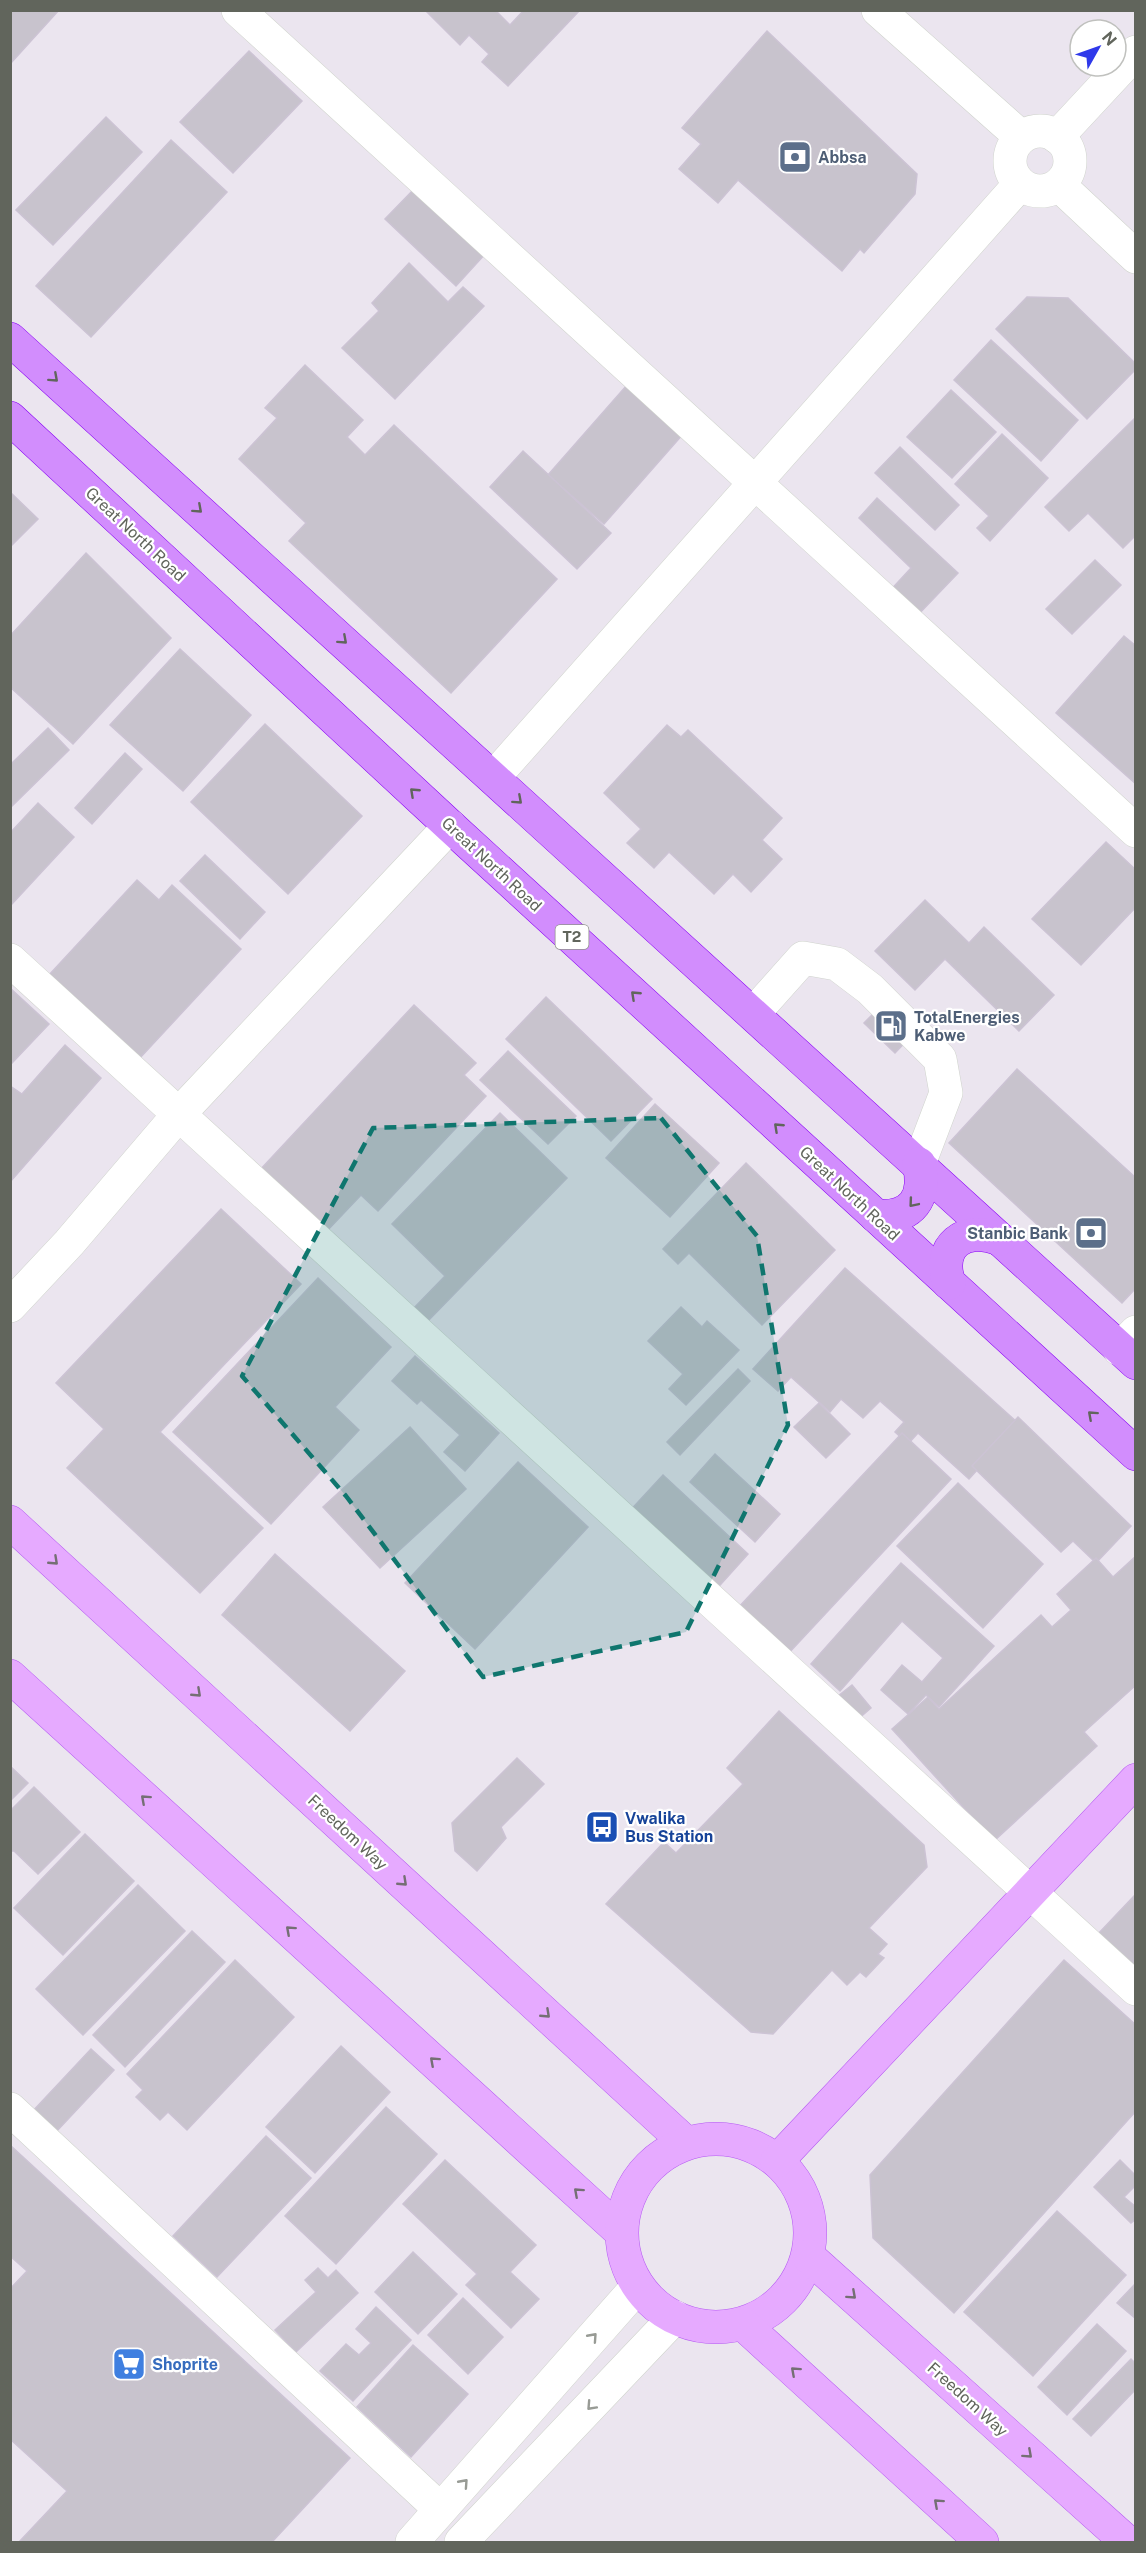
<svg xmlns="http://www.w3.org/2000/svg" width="1146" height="2553" viewBox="0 0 1146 2553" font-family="'Public Sans',sans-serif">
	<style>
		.building { fill: #c8c3cd; stroke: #ccc3d4; stroke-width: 1.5 }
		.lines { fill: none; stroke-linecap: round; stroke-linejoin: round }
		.minor-casing { stroke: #d0d4cd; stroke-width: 34 }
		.major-casing { stroke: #b45af2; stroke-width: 34 }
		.highway-casing { stroke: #8700f4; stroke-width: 34 }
		.minor { stroke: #fff; stroke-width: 33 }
		.major { stroke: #e6aaff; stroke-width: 33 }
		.highway { stroke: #d28dfd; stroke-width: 33 }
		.oneway { stroke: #61655c }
		.oneway2 { stroke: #756f74 }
		.oneway3 { stroke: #989b95 }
		.marked { fill: #0f766e; fill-opacity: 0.2; stroke: #0f766e; stroke-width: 4.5; stroke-dasharray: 12 8; stroke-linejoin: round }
		.labels { text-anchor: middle; stroke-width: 4.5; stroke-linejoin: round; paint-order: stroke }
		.shield { fill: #fff; stroke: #90938d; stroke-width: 1.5 }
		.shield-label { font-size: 15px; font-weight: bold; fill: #61655c }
		.service-label { font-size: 16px; font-weight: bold; fill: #4e5e75; stroke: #fff; text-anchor: start }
		.street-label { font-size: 16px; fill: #61655c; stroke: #fff }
		.transit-label { font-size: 16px; font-weight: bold; fill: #164399; stroke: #fff; text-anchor: start }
		.shop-label { font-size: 16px; font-weight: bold; fill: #366cbe; stroke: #fff; text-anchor: start }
	</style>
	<rect width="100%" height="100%" fill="#ebe5ef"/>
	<!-- building -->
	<g class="building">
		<polygon points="10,10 59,10 10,64"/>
		<polygon points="425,10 495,10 510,25 524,10 580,10 508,86 482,62 489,54 469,35 460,45"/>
		<polygon points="767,31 917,174 915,194 864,253 860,249 842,271 738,180 718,203 679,169 701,144 682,128"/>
		<polygon points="249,51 302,101 233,173 180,122"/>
		<polygon points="106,117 142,152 53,245 16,210"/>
		<polygon points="171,140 227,192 91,337 36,286"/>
		<polygon points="416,187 486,253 456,286 385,219"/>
		<polygon points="409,263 448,302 463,287 484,306 395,399 342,348 379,311 372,303"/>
		<polygon points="1027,297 1068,298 1136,364 1136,369 1087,419 996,329"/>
		<polygon points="991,340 1078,420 1041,461 954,380"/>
		<polygon points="305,365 363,420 347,437 365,455 394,425 557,579 451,693 289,541 306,523 239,459 277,418 265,408"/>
		<polygon points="627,385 683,434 604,524 548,475"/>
		<polygon points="951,390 996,432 952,478 907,437"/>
		<polygon points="1136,417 1136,535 1123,548 1088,513 1069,531 1045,507"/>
		<polygon points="1002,434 1048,478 990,541 977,528 989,516 955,484"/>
		<polygon points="900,447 959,505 935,530 875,473"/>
		<polygon points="523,451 611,533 577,569 490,487"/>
		<polygon points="10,492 38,519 10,547"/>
		<polygon points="877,498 958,573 914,619 887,594 911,568 859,518"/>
		<polygon points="86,553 171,638 73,744 10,687 10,636"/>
		<polygon points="1095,560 1121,585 1072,634 1046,609"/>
		<polygon points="1124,636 1136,646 1136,784 1056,713"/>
		<polygon points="180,649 251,715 183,791 110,725"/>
		<polygon points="265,724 362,816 288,894 191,802"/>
		<polygon points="667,725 681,737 688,730 782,818 762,840 782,859 751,892 733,874 714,894 669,852 654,868 627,843 641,829 604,793"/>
		<polygon points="48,728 69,750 11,807 10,765"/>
		<polygon points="125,753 142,769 92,824 75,808"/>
		<polygon points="38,803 74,837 10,906 10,833"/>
		<polygon points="1106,842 1136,870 1136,907 1081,965 1032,919"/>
		<polygon points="205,855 265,912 240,939 180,881"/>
		<polygon points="137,880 159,900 172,885 241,949 139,1059 49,975"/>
		<polygon points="925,900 969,943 984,927 1054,995 1019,1031 945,959 915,990 875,951"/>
		<polygon points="10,988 49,1024 10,1065"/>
		<polygon points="546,997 652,1099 611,1141 506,1039"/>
		<polygon points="888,999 919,1028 895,1053 864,1023"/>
		<polygon points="414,1005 476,1063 464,1075 486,1096 378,1211 361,1195 325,1233 259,1171"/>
		<polygon points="65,1045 101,1078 10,1182 10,1086 22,1094"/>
		<polygon points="508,1051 576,1116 548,1144 480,1080"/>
		<polygon points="1017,1069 1136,1178 1136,1288 1122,1303 949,1143"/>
		<polygon points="655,1104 719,1163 670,1217 606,1158"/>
		<polygon points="500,1113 567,1178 426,1323 412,1310 445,1276 392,1224"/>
		<polygon points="746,1163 835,1250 762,1325 689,1253 678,1264 663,1249"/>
		<polygon points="221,1209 301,1284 160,1432 263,1528 200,1593 67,1468 104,1429 56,1383"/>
		<polygon points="845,1268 1019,1424 969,1479 918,1433 908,1444 895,1432 904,1422 880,1401 863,1418 841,1399 830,1412 791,1377 778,1391 753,1369"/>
		<polygon points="318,1278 391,1347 335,1407 359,1430 271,1524 173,1432"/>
		<polygon points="681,1307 702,1327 707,1321 739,1350 686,1405 669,1389 683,1374 648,1341"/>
		<polygon points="415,1356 499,1433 465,1471 444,1452 460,1435 421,1400 417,1404 392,1381"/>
		<polygon points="738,1369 750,1381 680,1455 667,1442"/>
		<polygon points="819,1403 850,1434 826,1458 794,1427"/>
		<polygon points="1018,1417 1131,1526 1096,1563 1073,1541 1061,1552 972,1466"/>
		<polygon points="410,1427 466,1489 380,1568 323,1507"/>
		<polygon points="902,1433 951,1479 787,1655 737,1609"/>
		<polygon points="715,1454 780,1514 755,1542 690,1482"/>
		<polygon points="518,1462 588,1527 475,1649 405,1583"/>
		<polygon points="663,1475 748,1554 713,1593 627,1514"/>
		<polygon points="958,1483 1043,1564 983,1628 897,1546"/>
		<polygon points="275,1554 405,1671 350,1731 222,1615"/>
		<polygon points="1136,1556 1136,1685 1084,1732 1097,1746 994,1841 892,1729 928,1697 939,1709 1041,1615 1052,1627 1071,1610 1057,1594 1096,1558 1113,1577"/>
		<polygon points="901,1563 994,1646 939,1707 926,1695 908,1714 881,1690 902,1665 922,1682 943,1658 902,1621 840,1691 811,1664"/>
		<polygon points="852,1685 871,1708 857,1720 838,1696"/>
		<polygon points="779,1711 924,1845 927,1867 869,1928 887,1944 878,1954 884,1958 866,1977 860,1972 847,1985 832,1970 773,2034 751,2032 606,1904 664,1842 676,1853 743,1784 727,1768"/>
		<polygon points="517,1758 544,1784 501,1827 506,1838 477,1871 455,1851 452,1823"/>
		<polygon points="10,1766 28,1783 10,1801"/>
		<polygon points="34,1787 80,1832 38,1874 14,1851 10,1851 10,1811"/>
		<polygon points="85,1834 134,1881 63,1955 14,1908"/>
		<polygon points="138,1885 185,1931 83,2035 36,1989"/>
		<polygon points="1136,1894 1136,1970 1098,1934"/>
		<polygon points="192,1931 225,1962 125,2067 93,2035"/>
		<polygon points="235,1960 294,2017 187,2130 168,2112 160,2120 136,2097 143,2090 127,2074"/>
		<polygon points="1064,1960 1136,2025 1136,2111 954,2313 873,2238 870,2175"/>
		<polygon points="341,2046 390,2092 315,2173 266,2127"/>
		<polygon points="91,2049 114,2070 55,2133 32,2112"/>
		<polygon points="386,2107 437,2154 336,2264 285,2216"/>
		<polygon points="266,2136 311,2178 217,2277 173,2236"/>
		<polygon points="10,2145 350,2458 272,2542 19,2542 67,2491 10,2439 10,2289 27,2271 10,2256"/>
		<polygon points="445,2160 536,2245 510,2272 539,2299 511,2328 466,2285 477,2274 403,2204"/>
		<polygon points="1120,2160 1136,2176 1136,2185 1124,2197 1136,2207 1136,2219 1131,2223 1094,2187"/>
		<polygon points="1057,2211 1126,2275 1033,2376 964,2312"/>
		<polygon points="413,2252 457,2294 418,2334 375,2292"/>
		<polygon points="318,2268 328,2278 336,2270 358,2293 296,2352 275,2330 316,2292 305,2280"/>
		<polygon points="1135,2284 1136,2284 1136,2319 1117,2303"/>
		<polygon points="463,2298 503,2337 468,2374 428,2335"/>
		<polygon points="376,2307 411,2340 353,2401 320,2371 346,2344 359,2355 371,2343 356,2329"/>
		<polygon points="1097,2324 1126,2351 1067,2415 1038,2387"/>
		<polygon points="413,2345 468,2394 411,2457 357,2407"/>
		<polygon points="1131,2359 1136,2364 1136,2389 1091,2436 1073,2419"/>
	</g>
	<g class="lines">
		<defs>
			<g id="minor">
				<polyline points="238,10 1136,831"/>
				<polyline points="878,10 1021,137"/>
				<circle cx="1040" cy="161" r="30"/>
				<polyline points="1057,137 1136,52"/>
				<polyline points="1059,185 1136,257"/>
				<polyline points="494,777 1020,184"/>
				<polyline points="10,960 1136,1989"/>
				<polyline points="753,1014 803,958 837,964 870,989 940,1059 946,1093 919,1164"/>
				<polyline points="10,1306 69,1243 179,1114 450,826"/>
				<polyline points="1119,1349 1136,1332"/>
				<polyline points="10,2109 440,2509"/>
				<polyline points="412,2542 638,2286"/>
				<polyline points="461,2542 675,2317"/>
			</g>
			<g id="major">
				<polyline points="10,1522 686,2143"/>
				<polyline points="10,1676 621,2232"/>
				<circle cx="716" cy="2233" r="94"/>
				<polyline points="777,2161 1136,1780"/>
				<polyline points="808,2256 1127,2542"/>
				<polyline points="743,2324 982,2542"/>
			</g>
			<g id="highway">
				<polyline points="10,339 1136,1363"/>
				<polyline points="10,418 450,826 1136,1454"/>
				<path d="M 876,1216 C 912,1219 927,1198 919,1164"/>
				<path d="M 949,1283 C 937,1246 964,1225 999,1239"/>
			</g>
		</defs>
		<!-- minor casing -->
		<use href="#minor" class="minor-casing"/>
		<!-- major casing -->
		<use href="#major" class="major-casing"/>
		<!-- highway casing -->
		<use href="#highway" class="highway-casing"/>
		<!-- minor -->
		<use href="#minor" class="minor"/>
		<!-- major -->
		<use href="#major" class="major"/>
		<!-- highway -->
		<use href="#highway" class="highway"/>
	</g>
	<!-- one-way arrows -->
	<defs><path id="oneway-chevron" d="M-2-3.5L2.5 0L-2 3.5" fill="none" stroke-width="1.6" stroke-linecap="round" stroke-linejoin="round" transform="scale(1.5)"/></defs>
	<g class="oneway">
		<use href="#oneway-chevron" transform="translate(54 378) rotate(42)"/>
		<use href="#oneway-chevron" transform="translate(198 509) rotate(42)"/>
		<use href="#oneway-chevron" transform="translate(343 640) rotate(42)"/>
		<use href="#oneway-chevron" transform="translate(414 792) rotate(-137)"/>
		<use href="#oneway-chevron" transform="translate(518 800) rotate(42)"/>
		<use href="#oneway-chevron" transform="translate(635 995) rotate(-137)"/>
		<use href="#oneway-chevron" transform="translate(778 1127) rotate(-137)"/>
		<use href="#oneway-chevron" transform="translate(913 1203) rotate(130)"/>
		<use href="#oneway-chevron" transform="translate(1092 1415) rotate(-138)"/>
	</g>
	<g class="oneway2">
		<use href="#oneway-chevron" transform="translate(54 1561) rotate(43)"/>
		<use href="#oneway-chevron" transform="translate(197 1693) rotate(43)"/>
		<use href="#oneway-chevron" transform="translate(145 1799) rotate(-138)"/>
		<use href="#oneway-chevron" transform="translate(403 1882) rotate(43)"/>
		<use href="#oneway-chevron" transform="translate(290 1930) rotate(-138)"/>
		<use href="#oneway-chevron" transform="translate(546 2014) rotate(43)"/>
		<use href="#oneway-chevron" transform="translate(434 2061) rotate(-138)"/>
		<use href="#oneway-chevron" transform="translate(578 2192) rotate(-138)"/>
		<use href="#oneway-chevron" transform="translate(852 2295) rotate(42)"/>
		<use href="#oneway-chevron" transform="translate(795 2371) rotate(-138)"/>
		<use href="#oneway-chevron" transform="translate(1028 2454) rotate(42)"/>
		<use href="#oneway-chevron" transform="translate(938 2503) rotate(-138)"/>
	</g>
	<g class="oneway3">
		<use href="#oneway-chevron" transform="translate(593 2337) rotate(-48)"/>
		<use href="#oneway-chevron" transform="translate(591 2406) rotate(133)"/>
		<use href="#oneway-chevron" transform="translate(464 2483) rotate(-48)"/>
	</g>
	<!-- marked area -->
	<path class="marked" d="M 661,1118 L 757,1236 L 788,1425 L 686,1632 L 483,1677 L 346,1496 L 242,1376 L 373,1128 Z"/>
	<!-- icons -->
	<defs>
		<symbol id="bank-square" viewBox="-11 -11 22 22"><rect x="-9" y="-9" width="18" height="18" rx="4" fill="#5c6f8a" stroke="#fff"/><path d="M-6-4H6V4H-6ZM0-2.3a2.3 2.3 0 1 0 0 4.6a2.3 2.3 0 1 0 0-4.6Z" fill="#fff"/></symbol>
		<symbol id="fuel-square" viewBox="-11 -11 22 22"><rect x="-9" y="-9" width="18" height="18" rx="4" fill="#5c6f8a" stroke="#fff"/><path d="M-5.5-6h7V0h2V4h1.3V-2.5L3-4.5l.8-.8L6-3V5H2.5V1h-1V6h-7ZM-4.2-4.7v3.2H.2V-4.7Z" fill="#fff"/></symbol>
		<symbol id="bus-square" viewBox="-11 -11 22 22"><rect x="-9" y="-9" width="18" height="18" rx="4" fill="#1a4fb4" stroke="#fff"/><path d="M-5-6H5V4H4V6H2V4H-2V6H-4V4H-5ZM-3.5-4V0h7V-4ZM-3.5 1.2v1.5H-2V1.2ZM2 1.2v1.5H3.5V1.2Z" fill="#fff"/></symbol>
		<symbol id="supermarket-square" viewBox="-11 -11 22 22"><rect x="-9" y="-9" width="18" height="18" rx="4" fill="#3f7fe0" stroke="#fff"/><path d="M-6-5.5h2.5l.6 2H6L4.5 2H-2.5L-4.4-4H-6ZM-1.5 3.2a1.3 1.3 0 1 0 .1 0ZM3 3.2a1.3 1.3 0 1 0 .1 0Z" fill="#fff"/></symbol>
	</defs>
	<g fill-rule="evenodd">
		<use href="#bank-square" x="776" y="138" width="38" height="38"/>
		<use href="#fuel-square" x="872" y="1007" width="38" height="38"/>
		<use href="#bank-square" x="1072" y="1214" width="38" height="38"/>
		<use href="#bus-square" x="583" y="1808" width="38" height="38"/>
		<use href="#supermarket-square" x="110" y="2345" width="38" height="38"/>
	</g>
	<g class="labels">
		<!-- shield labels -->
		<rect class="shield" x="555.5" y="925" width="33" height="24" rx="4.5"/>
		<g class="shield-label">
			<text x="572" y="942">T2</text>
		</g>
		<!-- service labels -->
		<g class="service-label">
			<text x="818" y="163">Abbsa</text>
			<text x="914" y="1023">TotalEnergies<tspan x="914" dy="18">Kabwe</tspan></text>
			<text x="1068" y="1239" text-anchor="end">Stanbic Bank</text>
		</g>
		<!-- street labels -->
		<g class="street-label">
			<text transform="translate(136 534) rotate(43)" y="6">Great North Road</text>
			<text transform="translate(492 864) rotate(43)" y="6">Great North Road</text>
			<text transform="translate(850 1193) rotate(43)" y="6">Great North Road</text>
			<text transform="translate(348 1832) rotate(43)" y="6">Freedom Way</text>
			<text transform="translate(968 2399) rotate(42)" y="6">Freedom Way</text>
		</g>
		<!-- transit labels -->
		<g class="transit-label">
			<text x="625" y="1824">Vwalika<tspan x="625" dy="18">Bus Station</tspan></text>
		</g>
		<!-- shop labels -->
		<g class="shop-label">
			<text x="152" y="2370">Shoprite</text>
		</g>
	</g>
	<!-- border -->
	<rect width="1146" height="2553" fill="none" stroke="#61655c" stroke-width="24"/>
	<!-- north arrow -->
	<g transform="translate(1098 48) rotate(50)"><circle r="28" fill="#ffffff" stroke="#c0c1be" stroke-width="1.5"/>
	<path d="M0-4.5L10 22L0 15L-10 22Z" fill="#2f39ea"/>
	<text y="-9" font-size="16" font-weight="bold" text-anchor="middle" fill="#61655c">N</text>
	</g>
</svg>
